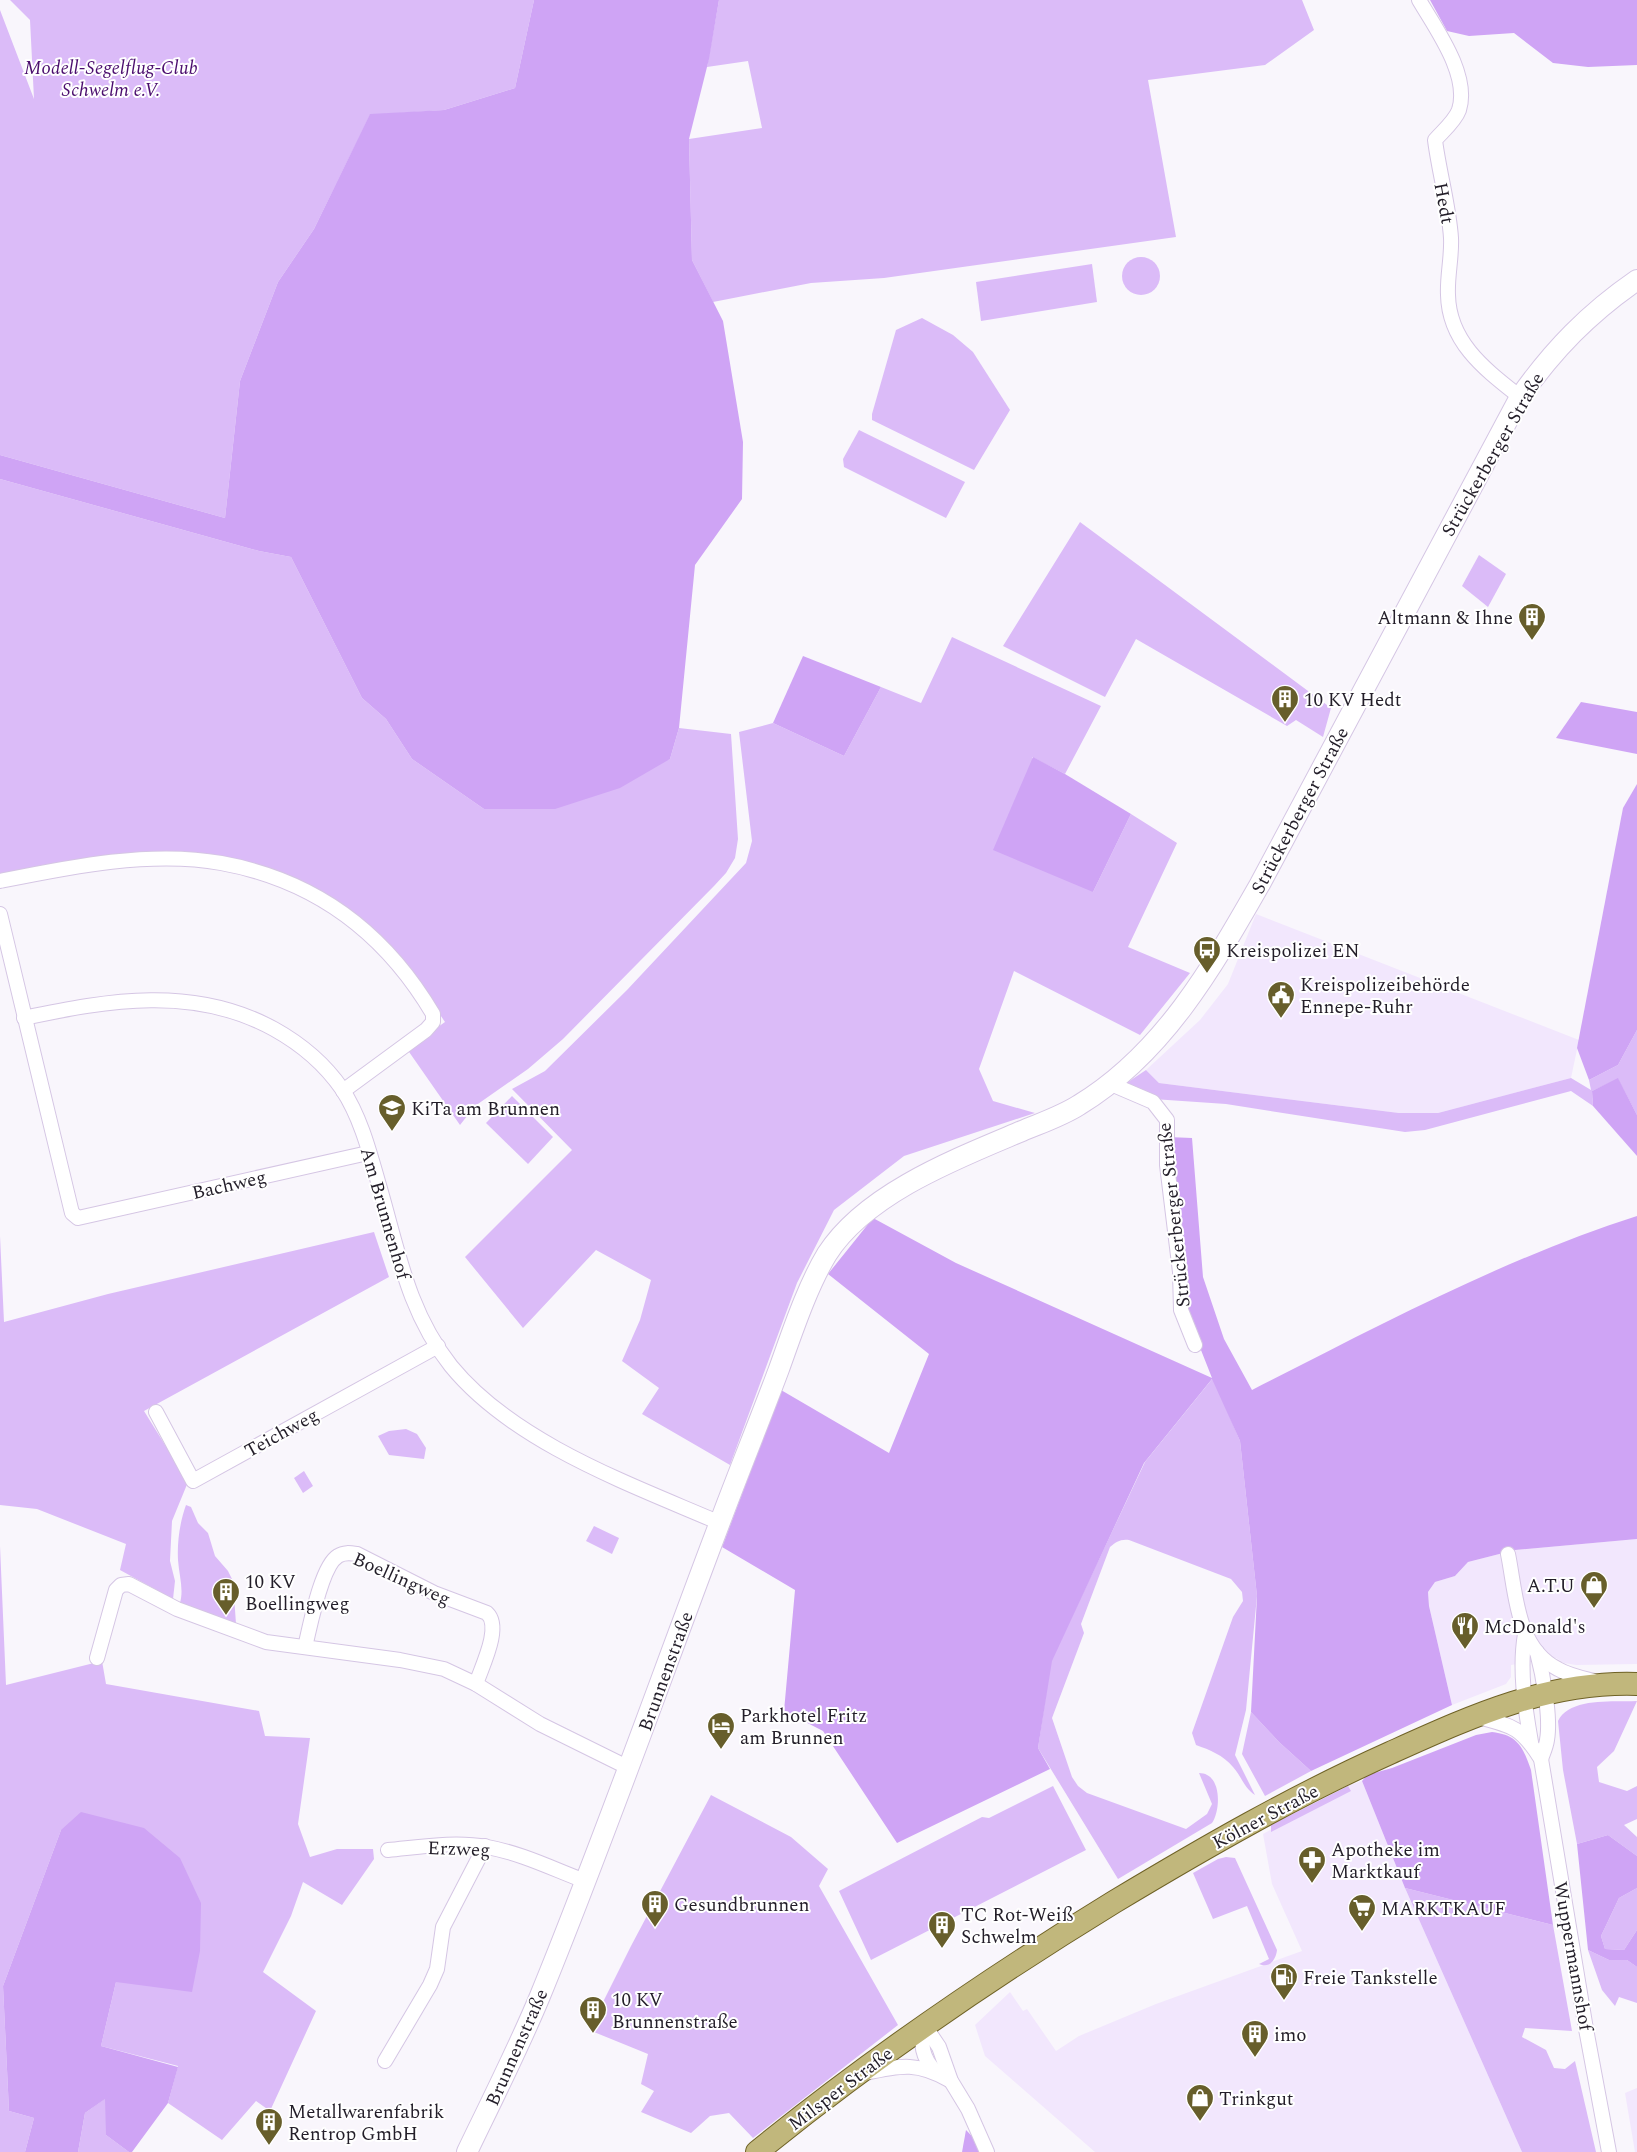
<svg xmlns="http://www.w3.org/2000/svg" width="1637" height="2152" viewBox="0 0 1637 2152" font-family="Spectral,serif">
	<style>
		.built { fill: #f2e7fd }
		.green { fill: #dbbbf8 }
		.forest { fill: #cfa4f5 }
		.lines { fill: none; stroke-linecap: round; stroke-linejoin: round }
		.minor-casing { stroke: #d5c6e4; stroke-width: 16 }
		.secondary-casing { stroke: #d5c6e4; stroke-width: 22 }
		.primary-casing { stroke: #6f6226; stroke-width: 24 }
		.minor { stroke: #fff; stroke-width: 14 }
		.secondary { stroke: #fff; stroke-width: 20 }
		.primary { stroke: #c1b77c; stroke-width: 22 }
		.labels { text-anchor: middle; stroke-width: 4; stroke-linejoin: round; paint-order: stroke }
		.park-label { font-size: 19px; font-style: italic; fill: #4b0e6e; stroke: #fff }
		.street-label { font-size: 19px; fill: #231e29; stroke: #fff }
		.poi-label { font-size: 19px; fill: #231e29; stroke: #fff; text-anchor: start }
	</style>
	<rect width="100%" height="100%" fill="#f9f6fc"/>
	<!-- built -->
	<g class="built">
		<polygon points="1256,914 1579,1040 1571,1078 1438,1113 1399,1113 1159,1083 1146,1070 1200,1020 1228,984"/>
		<polygon points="1637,1539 1637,1664 1576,1665 1564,1663 1556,1658 1511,1665 1511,1677 1506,1684 1452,1705 1429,1606 1428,1592 1435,1582 1455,1576 1468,1562 1515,1550"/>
		<polygon points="1362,1781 1405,1888 1522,2152 1095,2152 985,2056 975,2025 1010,1992 1023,2011 1027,2009 1056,2051 1079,2036 1156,2004 1302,1951 1272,1884 1263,1834 1350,1785"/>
		<polygon points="1637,2088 1637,2152 1635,2152 1625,2093"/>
	</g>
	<!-- green -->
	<g class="green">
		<polygon points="10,0 534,0 515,88 444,110 370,115 314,229 278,282 240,381 225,518 0,455 0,10 34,99 30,20"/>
		<polygon points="719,0 1302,0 1314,30 1265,65 1148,80 1176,237 884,278 811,283 713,302 692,260 689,139 762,128 748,61 707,67"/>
		<circle cx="1141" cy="276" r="19"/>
		<polygon points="1092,264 1097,302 981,321 976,282"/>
		<polygon points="922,318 953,335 973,352 1010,410 974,470 872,420 872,414 896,330"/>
		<polygon points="859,430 965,482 946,518 844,467 843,459"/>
		<polygon points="0,479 259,551 291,557 362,698 386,719 412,759 484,809 670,759 679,728 731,734 738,839 735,858 726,873 714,886 563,1039 528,1069 475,1106 460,1125 407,1049 445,1022 406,964 356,914 323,892 292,877 257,865 221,857 0,876"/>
		<polygon points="1080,522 1331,708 1323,737 1296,720 1287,726 1136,639 1105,697 1003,646"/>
		<polygon points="1479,555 1506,574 1488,607 1462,586"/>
		<polygon points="952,637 1101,706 1065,774 1032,757 1093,892 1131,814 1177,843 1128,947 1190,973 1140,1035 1014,971 979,1069 993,1101 1035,1113 904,1156 834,1210 797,1283 730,1465 642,1414 659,1388 622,1361 640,1320 651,1280 596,1250 523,1328 465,1257 572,1150 512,1089 545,1071 627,990 746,863 752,841 739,732 773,723 844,756 881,687 921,703"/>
		<polygon points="1637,1030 1637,1115 1618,1079 1592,1091 1593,1106 1571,1091 1425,1130 1405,1132 1226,1104 1153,1099 1122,1086 1146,1070 1159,1083 1399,1113 1438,1113 1571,1078 1591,1090 1589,1080 1618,1065"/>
		<polygon points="512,1096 553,1137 528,1164 486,1123"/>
		<polygon points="374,1232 389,1277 144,1411 188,1482 172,1521 170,1561 175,1581 173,1599 120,1570 126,1544 37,1509 0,1505 0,1236 4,1322 108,1294"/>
		<path d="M 1213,1378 L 1240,1441 L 1257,1596 L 1246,1710 L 1235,1755 L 1255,1795 C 1244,1788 1242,1777 1233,1767 C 1223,1755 1210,1750 1196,1745 L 1192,1733 L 1233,1617 L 1243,1601 L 1242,1592 L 1231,1579 L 1129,1540 C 1120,1539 1116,1542 1110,1547 L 1081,1624 L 1084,1633 L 1052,1718 L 1072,1777 L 1078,1786 L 1087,1793 L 1186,1829 L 1207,1814 L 1212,1804 L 1199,1773 C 1222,1773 1221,1810 1212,1823 L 1118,1879 L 1038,1748 L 1051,1661 L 1145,1462 Z"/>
		<polygon points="406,1429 417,1434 426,1448 424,1459 389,1455 378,1436 389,1431"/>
		<polygon points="304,1471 313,1486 303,1493 294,1478"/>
		<path d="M 186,1505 L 191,1507 L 198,1523 L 208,1533 L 215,1556 L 228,1571 L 233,1581 L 236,1624 L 180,1603 C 184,1589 179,1575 178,1560 C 177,1541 180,1522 186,1505 Z"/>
		<polygon points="594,1526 619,1538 612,1554 586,1541"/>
		<polygon points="0,1546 6,1685 102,1661 106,1684 259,1711 265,1736 310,1738 298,1824 310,1857 337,1849 373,1849 374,1859 342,1905 303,1882 291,1916 263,1972 316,2011 270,2111 256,2101 222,2140 168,2103 178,2066 101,2046 116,1982 61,1830 3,1986 9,2111 34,2118 25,2152 0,2152"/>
		<path d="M 1637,1701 L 1614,1751 L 1597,1767 L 1599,1782 L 1627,1791 L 1637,1786 L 1637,1819 L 1624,1825 L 1637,1837 L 1637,1856 L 1608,1835 L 1577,1844 L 1563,1770 L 1558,1721 C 1569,1697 1614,1702 1637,1701 Z"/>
		<polygon points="1251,1712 1279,1742 1311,1771 1265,1796 1242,1754"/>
		<polygon points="1053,1786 1086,1850 871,1960 839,1891 982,1817 989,1818"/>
		<polygon points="1348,1786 1351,1791 1271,1832 1271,1825"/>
		<polygon points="711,1795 791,1837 828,1869 819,1886 898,2025 753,2138 729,2113 710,2116 691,2133 641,2112 654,2091 641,2084 648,2054 589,2030 631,1946"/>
		<path d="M 1226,1857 L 1235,1858 L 1277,1950 C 1276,1959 1270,1969 1259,1964 L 1269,1959 L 1247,1906 L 1213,1919 L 1193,1873 L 1218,1859 Z"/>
		<polygon points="1405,1888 1553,1925 1572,2031 1525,2028 1522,2037 1546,2050 1554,2068 1565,2069 1575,2061 1596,2152 1522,2152"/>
		<polygon points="1637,1888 1637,1930 1624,1950 1605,1949 1601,1936 1619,1898"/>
		<polygon points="1588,1950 1609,1960 1627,1960 1637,1967 1637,2003 1619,1997 1615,2006 1602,1990"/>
		<polygon points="106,2098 106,2135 129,2152 78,2152 85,2113"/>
	</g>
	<!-- forest -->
	<g class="forest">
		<polygon points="534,0 719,0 709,59 689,139 692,260 723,321 743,442 742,499 695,565 679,728 670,759 620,788 555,809 484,809 412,759 386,719 362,698 291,557 259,551 0,479 0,455 225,518 240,381 278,282 314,229 370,114 444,110 515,88"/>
		<polygon points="1430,0 1637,0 1637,65 1588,67 1553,63 1514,33 1469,36 1447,31"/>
		<polygon points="803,656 881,687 844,756 773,723"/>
		<polygon points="1581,702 1637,712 1637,754 1556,738"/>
		<polygon points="1033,757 1065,774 1131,814 1093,892 993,850"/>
		<polygon points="1637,784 1637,1030 1618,1065 1589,1080 1577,1048 1623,808"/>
		<polygon points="1618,1078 1637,1115 1637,1156 1593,1106 1592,1091"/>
		<path d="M 1168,1137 L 1192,1138 L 1203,1277 L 1224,1339 L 1252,1390 C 1378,1326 1503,1259 1637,1216 L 1637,1539 L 1515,1550 L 1468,1562 L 1455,1576 L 1435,1582 L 1428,1592 L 1429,1606 L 1452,1705 L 1311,1771 L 1279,1742 L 1251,1712 L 1257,1596 L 1240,1441 L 1212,1379 L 1144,1463 L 1052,1661 L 1038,1748 L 1050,1769 L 897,1843 L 823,1731 L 784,1711 L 795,1590 L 722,1547 L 781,1390 L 889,1453 L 929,1354 L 828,1274 L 873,1218 L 956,1263 L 1212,1378 L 1186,1312 Z"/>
		<path d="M 1492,1732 C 1518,1735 1523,1747 1531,1770 L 1553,1925 L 1405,1888 L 1362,1781 L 1367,1775 L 1392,1768 L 1476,1735 Z"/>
		<polygon points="81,1812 144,1828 180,1858 201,1903 200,1951 192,1992 116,1982 101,2046 178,2067 168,2103 132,2152 129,2152 106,2135 105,2099 85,2113 78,2152 25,2152 34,2118 9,2111 3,1986 61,1830"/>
		<polygon points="1608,1835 1637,1856 1637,1888 1619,1898 1601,1936 1605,1949 1624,1950 1637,1930 1637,1967 1627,1960 1609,1960 1588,1950 1577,1844"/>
		<polygon points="966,2130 987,2152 962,2152"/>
	</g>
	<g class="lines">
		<defs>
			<g id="minor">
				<path d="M 1419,0 C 1436,29 1470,75 1459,110 C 1455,121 1443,131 1435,140 C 1439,172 1449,206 1451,238 C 1452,257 1447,276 1448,295 C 1449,343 1486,370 1520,397"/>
				<path d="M 0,881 C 69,867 151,850 221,863 C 315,880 385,933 433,1014 L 433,1022 L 426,1030 L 343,1091"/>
				<polyline points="0,914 72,1213 78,1218 368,1153"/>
				<path d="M 24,1018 C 109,1000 194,985 274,1029 C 301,1044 324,1063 342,1089 C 362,1119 371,1158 381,1192 C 399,1255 409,1313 451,1366 C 514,1443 630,1484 720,1523"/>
				<polyline points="1111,1084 1153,1102 1167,1120 1167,1165 1180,1272 1181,1310 1195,1345"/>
				<polyline points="156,1412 193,1481 438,1346"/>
				<path d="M 1508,1554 C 1516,1593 1516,1648 1558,1669 C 1568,1675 1582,1678 1594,1681"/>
				<path d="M 1525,1634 C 1519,1669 1525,1708 1531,1742"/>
				<path d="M 305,1647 C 310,1627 321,1566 338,1556 C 344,1552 350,1553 357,1554 L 434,1593 L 487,1613 C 502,1627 482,1666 476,1684"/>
				<path d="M 1537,1652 C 1543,1675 1551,1717 1547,1740 C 1546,1747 1543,1753 1541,1759"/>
				<polyline points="97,1658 116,1590 121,1585 129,1584 177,1609 266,1642 400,1660 444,1669 476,1684 540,1724 629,1768"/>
				<path d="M 1478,1717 C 1513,1726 1521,1727 1541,1759 L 1586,2029 L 1609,2152"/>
				<path d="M 388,1850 C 420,1847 455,1841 487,1847 C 521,1853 553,1869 585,1881"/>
				<polyline points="925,2026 939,2047 951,2081 968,2109 987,2152"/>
				<path d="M 925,2026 C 920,2045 922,2057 935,2071"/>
				<polyline points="385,2061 430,1985 437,1969 443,1927 485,1846"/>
				<path d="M 866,2073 C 902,2065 918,2062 951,2081"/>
			</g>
			<path id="secondary" d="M 467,2152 C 492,2100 518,2049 540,1996 C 604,1840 660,1680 720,1522 C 739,1471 760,1420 779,1369 C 792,1333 807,1287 827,1254 C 866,1193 958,1158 1022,1131 C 1041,1123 1062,1116 1079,1105 C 1163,1054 1212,968 1260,884 L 1520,397 C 1553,350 1589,313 1637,280"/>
			<path id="primary" d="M 757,2152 C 870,2060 990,1978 1114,1902 C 1204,1848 1294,1796 1390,1753 C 1470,1717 1547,1681 1637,1684"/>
		</defs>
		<!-- minor casing -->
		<use href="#minor" class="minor-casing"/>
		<!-- secondary casing -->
		<use href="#secondary" class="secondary-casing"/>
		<!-- primary casing -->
		<use href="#primary" class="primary-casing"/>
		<!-- minor -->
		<use href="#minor" class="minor"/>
		<!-- secondary -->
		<use href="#secondary" class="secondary"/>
		<!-- primary -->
		<use href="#primary" class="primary"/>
	</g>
	<!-- icons -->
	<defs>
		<symbol id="building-pin" viewBox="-11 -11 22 30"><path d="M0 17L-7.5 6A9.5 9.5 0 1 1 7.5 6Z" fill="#675e2b" stroke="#fff"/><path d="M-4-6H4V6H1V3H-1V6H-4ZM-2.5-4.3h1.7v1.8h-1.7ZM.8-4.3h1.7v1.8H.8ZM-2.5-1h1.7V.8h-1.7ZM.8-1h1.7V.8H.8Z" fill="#fff"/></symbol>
		<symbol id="bus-pin" viewBox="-11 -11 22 30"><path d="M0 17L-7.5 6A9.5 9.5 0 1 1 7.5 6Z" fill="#675e2b" stroke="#fff"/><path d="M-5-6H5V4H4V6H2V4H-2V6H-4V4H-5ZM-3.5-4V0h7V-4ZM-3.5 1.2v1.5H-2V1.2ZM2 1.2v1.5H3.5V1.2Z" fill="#fff"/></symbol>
		<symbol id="civic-pin" viewBox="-11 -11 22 30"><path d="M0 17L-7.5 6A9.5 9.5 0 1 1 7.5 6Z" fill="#675e2b" stroke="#fff"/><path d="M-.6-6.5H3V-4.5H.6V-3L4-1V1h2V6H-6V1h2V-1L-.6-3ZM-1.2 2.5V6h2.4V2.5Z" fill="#fff"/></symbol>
		<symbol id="school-pin" viewBox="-11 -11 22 30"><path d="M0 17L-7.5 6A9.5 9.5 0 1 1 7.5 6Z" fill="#675e2b" stroke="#fff"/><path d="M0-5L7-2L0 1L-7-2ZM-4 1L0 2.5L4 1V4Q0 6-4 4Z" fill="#fff"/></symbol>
		<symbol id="shop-pin" viewBox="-11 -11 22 30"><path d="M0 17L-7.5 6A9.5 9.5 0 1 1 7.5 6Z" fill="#675e2b" stroke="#fff"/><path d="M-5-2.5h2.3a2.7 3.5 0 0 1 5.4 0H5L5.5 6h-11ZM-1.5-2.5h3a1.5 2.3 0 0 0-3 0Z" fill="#fff"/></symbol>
		<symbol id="restaurant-pin" viewBox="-11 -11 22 30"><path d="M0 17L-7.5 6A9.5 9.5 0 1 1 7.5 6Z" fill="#675e2b" stroke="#fff"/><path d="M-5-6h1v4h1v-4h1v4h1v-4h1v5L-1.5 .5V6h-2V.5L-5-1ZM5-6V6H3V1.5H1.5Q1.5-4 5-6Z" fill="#fff"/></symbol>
		<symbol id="hotel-pin" viewBox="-11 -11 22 30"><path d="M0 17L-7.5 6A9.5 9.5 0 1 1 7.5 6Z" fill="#675e2b" stroke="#fff"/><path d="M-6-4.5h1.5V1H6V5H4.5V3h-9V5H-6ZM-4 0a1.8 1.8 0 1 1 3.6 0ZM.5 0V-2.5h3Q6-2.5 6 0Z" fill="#fff"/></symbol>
		<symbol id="pharmacy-pin" viewBox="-11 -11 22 30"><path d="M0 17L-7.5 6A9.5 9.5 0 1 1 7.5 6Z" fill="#675e2b" stroke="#fff"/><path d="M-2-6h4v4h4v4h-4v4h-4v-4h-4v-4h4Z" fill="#fff"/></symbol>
		<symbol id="supermarket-pin" viewBox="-11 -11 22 30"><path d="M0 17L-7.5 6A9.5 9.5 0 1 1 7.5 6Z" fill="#675e2b" stroke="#fff"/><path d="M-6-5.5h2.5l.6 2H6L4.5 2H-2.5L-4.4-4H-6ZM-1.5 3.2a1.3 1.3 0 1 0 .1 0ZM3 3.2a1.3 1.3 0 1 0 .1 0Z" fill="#fff"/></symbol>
		<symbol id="fuel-pin" viewBox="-11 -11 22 30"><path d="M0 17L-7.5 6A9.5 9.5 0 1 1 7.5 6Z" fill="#675e2b" stroke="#fff"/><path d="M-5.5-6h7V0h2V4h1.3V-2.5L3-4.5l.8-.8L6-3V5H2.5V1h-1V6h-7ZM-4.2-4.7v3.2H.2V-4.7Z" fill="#fff"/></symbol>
	</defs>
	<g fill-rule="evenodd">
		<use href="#building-pin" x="1516" y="601" width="32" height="43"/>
		<use href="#building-pin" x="1269" y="683" width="32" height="43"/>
		<use href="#bus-pin" x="1191" y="934" width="32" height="43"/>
		<use href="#civic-pin" x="1265" y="979" width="32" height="43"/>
		<use href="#school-pin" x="376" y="1092" width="32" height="43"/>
		<use href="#shop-pin" x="1578" y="1569" width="32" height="43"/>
		<use href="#building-pin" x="210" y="1576" width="32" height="43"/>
		<use href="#restaurant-pin" x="1449" y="1610" width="32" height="43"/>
		<use href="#hotel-pin" x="705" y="1710" width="32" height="43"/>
		<use href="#pharmacy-pin" x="1296" y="1844" width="32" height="43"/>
		<use href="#building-pin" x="639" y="1888" width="32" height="43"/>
		<use href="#supermarket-pin" x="1346" y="1892" width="32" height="43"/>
		<use href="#building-pin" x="926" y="1909" width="32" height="43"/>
		<use href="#fuel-pin" x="1268" y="1961" width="32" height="43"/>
		<use href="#building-pin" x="577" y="1994" width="32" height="43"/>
		<use href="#building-pin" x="1239" y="2018" width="32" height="43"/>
		<use href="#shop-pin" x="1184" y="2082" width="32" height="43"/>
		<use href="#building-pin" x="253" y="2106" width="32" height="43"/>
	</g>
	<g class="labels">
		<!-- park labels -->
		<g class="park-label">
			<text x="111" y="74">Modell-Segelflug-Club<tspan x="111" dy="22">Schwelm e.V.</tspan></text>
		</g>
		<!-- street labels -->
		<g class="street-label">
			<text transform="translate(1445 203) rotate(79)" y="7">Hedt</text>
			<text transform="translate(1492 454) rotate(-60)" y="7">Strückerberger Straße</text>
			<text transform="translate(1299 810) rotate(-62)" y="7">Strückerberger Straße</text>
			<text transform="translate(229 1184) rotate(-13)" y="7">Bachweg</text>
			<text transform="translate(386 1213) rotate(74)" y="7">Am Brunnenhof</text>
			<text transform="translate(1173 1215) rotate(-96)" y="7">Strückerberger Straße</text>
			<text transform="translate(281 1432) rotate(-29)" y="7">Teichweg</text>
			<text transform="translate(402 1578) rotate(24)" y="7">Boellingweg</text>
			<text transform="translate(665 1671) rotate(-70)" y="7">Brunnenstraße</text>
			<text transform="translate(1265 1816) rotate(-28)" y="7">Kölner Straße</text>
			<text transform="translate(459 1848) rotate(2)" y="7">Erzweg</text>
			<text transform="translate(1574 1956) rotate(80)" y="7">Wuppermannshof</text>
			<text transform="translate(516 2047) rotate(-66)" y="7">Brunnenstraße</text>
			<text transform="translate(840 2088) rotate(-37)" y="7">Milsper Straße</text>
		</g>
		<!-- poi labels -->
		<g class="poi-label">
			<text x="1513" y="624" text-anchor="end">Altmann &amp; Ihne</text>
			<text x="1304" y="706">10 KV Hedt</text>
			<text x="1226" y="957">Kreispolizei EN</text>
			<text x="1300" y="991">Kreispolizeibehörde<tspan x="1300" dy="22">Ennepe-Ruhr</tspan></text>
			<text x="411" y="1115">KiTa am Brunnen</text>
			<text x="245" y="1588">10 KV<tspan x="245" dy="22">Boellingweg</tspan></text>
			<text x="1575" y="1592" text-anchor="end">A.T.U</text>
			<text x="1484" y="1633">McDonald's</text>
			<text x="740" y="1722">Parkhotel Fritz<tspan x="740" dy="22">am Brunnen</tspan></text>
			<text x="1331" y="1856">Apotheke im<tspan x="1331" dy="22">Marktkauf</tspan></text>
			<text x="674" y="1911">Gesundbrunnen</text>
			<text x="1381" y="1915">MARKTKAUF</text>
			<text x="961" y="1921">TC Rot-Weiß<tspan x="961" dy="22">Schwelm</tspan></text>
			<text x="1303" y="1984">Freie Tankstelle</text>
			<text x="612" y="2006">10 KV<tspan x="612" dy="22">Brunnenstraße</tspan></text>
			<text x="1274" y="2041">imo</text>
			<text x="1219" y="2105">Trinkgut</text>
			<text x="288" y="2118">Metallwarenfabrik<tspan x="288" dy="22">Rentrop GmbH</tspan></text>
		</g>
	</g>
</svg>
